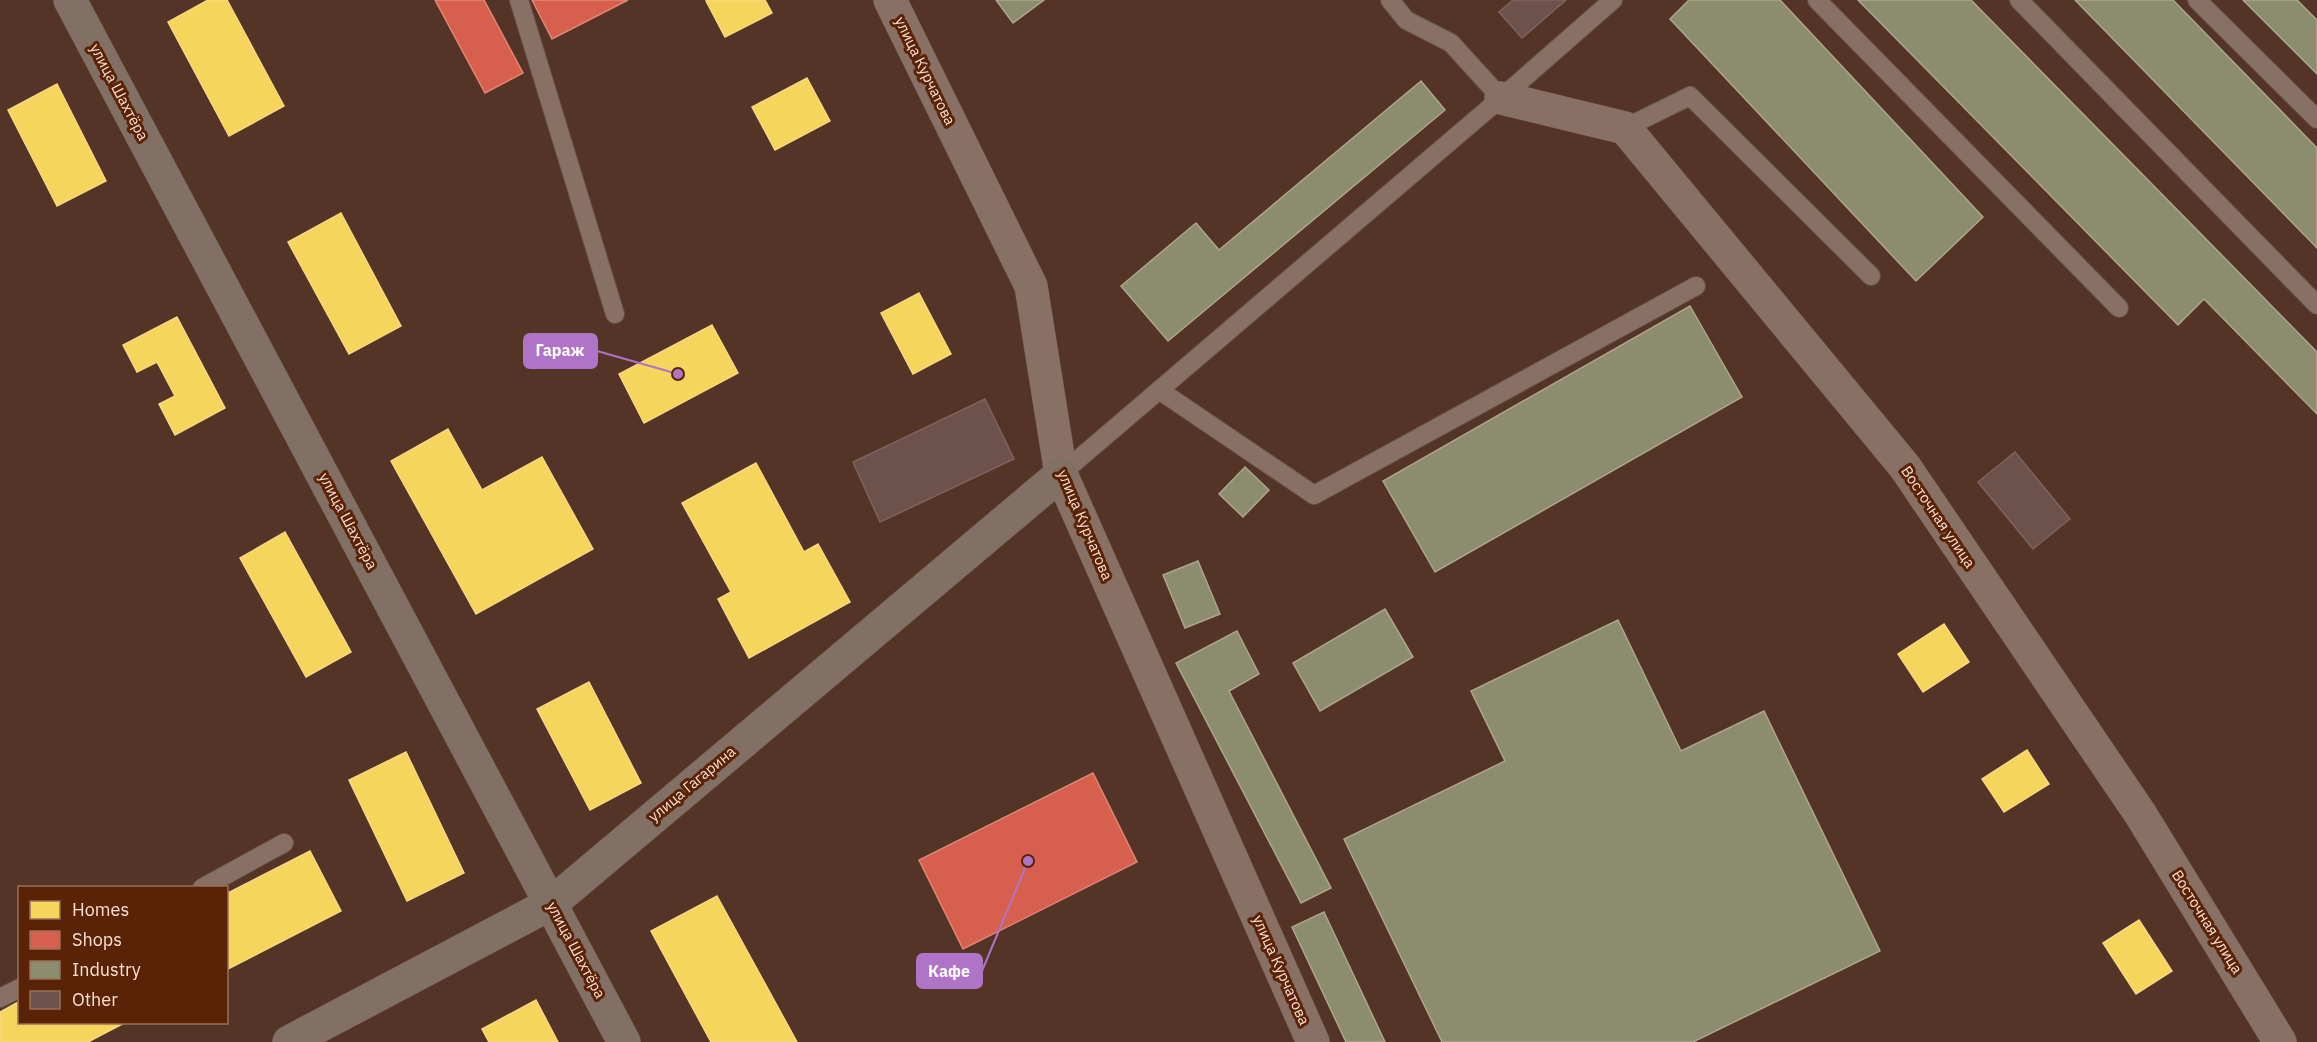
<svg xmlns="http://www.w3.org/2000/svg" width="2317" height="1042" viewBox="0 0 2317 1042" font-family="'IBM Plex Sans',sans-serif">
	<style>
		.homes { fill: #f6d55c; stroke: #f8d880; stroke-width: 1.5 }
		.shops { fill: #d6604d; stroke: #e18675; stroke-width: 1.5 }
		.industry { fill: #8c8c6e; stroke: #aea58c; stroke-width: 1.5 }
		.building { fill: #6d524b; stroke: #7f635c; stroke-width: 1.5 }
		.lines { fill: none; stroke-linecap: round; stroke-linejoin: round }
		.lane-casing { stroke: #695146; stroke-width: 20 }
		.street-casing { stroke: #695146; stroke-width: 34 }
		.secondary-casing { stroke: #695146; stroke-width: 34 }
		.lane { stroke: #897065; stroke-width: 18 }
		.street { stroke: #897065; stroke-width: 33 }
		.secondary { stroke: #837064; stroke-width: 33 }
		.labels { text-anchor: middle; stroke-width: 6; stroke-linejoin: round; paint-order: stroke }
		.street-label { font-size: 15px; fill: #fce0d3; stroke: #5a2306 }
		.leader { fill: none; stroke: #af74c7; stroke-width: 2 }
		.callout-dot { fill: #af74c7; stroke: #5a2306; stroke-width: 2 }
		.callout { fill: #af74c7; stroke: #af74c7; stroke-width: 2 }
		.callout-label { font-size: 16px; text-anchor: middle; font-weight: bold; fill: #fff }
	</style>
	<rect width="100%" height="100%" fill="#533426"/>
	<!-- homes -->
	<g class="homes">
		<polygon points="208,0 227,0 284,106 229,136 168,22"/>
		<polygon points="709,0 765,0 772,13 725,37 706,1"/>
		<polygon points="807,78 830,121 775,150 752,107"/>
		<polygon points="57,84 106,181 57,206 8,110"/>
		<polygon points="341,213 401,326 349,354 288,242"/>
		<polygon points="919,293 951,354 913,374 881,313"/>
		<polygon points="177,317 225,408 175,435 159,404 175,396 157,362 137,372 123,345"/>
		<polygon points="712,325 738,373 644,423 619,374"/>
		<polygon points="448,429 482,490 542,457 593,549 476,614 391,461"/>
		<polygon points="756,463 804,552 818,544 850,602 749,658 718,599 731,592 682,503"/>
		<polygon points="285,532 351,652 306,677 240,558"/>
		<polygon points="1944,624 1969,662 1923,692 1898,654"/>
		<polygon points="589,682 641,783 590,810 537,709"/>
		<polygon points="2027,750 2049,784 2004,812 1982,779"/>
		<polygon points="406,752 464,873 407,901 349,780"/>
		<polygon points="310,851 341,911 226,970 226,894"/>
		<polygon points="717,896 797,1042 711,1042 651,931"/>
		<polygon points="2139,920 2172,971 2136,994 2103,943"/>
		<polygon points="536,1000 558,1042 489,1042 482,1029"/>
		<polygon points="20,1001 20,1022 126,1022 88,1042 0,1042 0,1012"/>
	</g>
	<!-- shops -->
	<g class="shops">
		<polygon points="435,0 484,0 523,73 485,93"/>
		<polygon points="532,0 628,0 552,39"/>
		<polygon points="1093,773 1137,862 963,949 919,860"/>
	</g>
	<!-- industry -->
	<g class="industry">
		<polygon points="996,0 1044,0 1013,23"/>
		<polygon points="1689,0 1780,0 1983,217 1916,281 1670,19"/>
		<polygon points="1858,0 1971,0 2317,352 2317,414 2204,299 2178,325"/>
		<polygon points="2075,0 2173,0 2317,148 2317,248"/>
		<polygon points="2243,0 2297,0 2317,20 2317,74"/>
		<polygon points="1421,81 1445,110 1168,341 1121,286 1196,223 1219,250"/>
		<polygon points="1690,306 1742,397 1435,572 1383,481"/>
		<polygon points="1245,467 1269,490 1243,517 1219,494"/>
		<polygon points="1198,561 1220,614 1185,628 1163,575"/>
		<polygon points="1385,609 1413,657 1320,711 1293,663"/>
		<polygon points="1618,620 1681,751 1764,711 1880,951 1693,1042 1442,1042 1344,839 1505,761 1471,691"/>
		<polygon points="1237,631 1259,674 1229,691 1331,888 1301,903 1176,663"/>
		<polygon points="1324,912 1385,1042 1346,1042 1292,927"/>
	</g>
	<!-- building -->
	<g class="building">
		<polygon points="1513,0 1566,0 1522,38 1499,12"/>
		<polygon points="985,399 1014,459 880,522 853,462"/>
		<polygon points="2015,452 2070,519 2033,549 1978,482"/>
	</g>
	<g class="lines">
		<defs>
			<g id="lane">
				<polyline points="519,0 615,314"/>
				<polyline points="1390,0 1406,20 1451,43 1501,98"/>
				<polyline points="1817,0 2119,308"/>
				<polyline points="2019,0 2317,305"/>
				<polyline points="2197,0 2317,119"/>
				<polyline points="1625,128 1690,96 1871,276"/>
				<polyline points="1159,390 1314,495 1696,286"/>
				<polyline points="1061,474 1501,98 1613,0"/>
				<polyline points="202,888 284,843"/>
				<polyline points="0,998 20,988"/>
			</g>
			<g id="street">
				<polyline points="890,0 1031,286 1061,474 1313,1042"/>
				<polyline points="1501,98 1625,128 1905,467 2141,815 2280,1042"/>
			</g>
			<g id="secondary">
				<polyline points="70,0 624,1042"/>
				<polyline points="289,1042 552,903 1061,474"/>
			</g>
		</defs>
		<!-- lane casing -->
		<use href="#lane" class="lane-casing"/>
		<!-- street casing -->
		<use href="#street" class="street-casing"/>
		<!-- secondary casing -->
		<use href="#secondary" class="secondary-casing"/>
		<!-- lane -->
		<use href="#lane" class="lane"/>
		<!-- street -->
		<use href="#street" class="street"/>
		<!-- secondary -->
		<use href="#secondary" class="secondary"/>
	</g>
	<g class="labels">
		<!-- street labels -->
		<g class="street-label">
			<text transform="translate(925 71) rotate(64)" y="5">улица Курчатова</text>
			<text transform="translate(119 92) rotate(62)" y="5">улица Шахтёра</text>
			<text transform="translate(1938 517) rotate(56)" y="5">Восточная улица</text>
			<text transform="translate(348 521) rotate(62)" y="5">улица Шахтёра</text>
			<text transform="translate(1085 525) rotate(67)" y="5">улица Курчатова</text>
			<text transform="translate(692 784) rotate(-40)" y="5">улица Гагарина</text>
			<text transform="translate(2207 922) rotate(58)" y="5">Восточная улица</text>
			<text transform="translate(576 950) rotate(62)" y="5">улица Шахтёра</text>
			<text transform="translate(1281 970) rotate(66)" y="5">улица Курчатова</text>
		</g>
	</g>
	<!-- callouts -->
	<path class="leader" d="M678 374L597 351M1028 861L982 971"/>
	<g class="callout-dot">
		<circle cx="678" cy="374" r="6"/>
		<circle cx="1028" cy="861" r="6"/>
	</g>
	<g class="callout">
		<rect x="524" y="334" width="73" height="34" rx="6"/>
		<rect x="917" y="954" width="65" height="34" rx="6"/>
	</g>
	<g class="callout-label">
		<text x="560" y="356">Гараж</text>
		<text x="949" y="977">Кафе</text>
	</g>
	<!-- legend -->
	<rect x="18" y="886" width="210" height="138" fill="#5a2306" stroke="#9b6f58" stroke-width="1.5"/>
	<rect x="30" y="901" width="30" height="18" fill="#f6d55c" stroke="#9b6f58" stroke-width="1.5"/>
	<text x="72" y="916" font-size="18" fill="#fce0d3">Homes</text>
	<rect x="30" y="931" width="30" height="18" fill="#d6604d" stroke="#9b6f58" stroke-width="1.5"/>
	<text x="72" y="946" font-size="18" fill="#fce0d3">Shops</text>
	<rect x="30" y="961" width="30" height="18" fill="#8c8c6e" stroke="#9b6f58" stroke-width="1.5"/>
	<text x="72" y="976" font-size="18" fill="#fce0d3">Industry</text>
	<rect x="30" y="991" width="30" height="18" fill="#6d524b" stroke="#9b6f58" stroke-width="1.5"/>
	<text x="72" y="1006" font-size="18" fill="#fce0d3">Other</text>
</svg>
